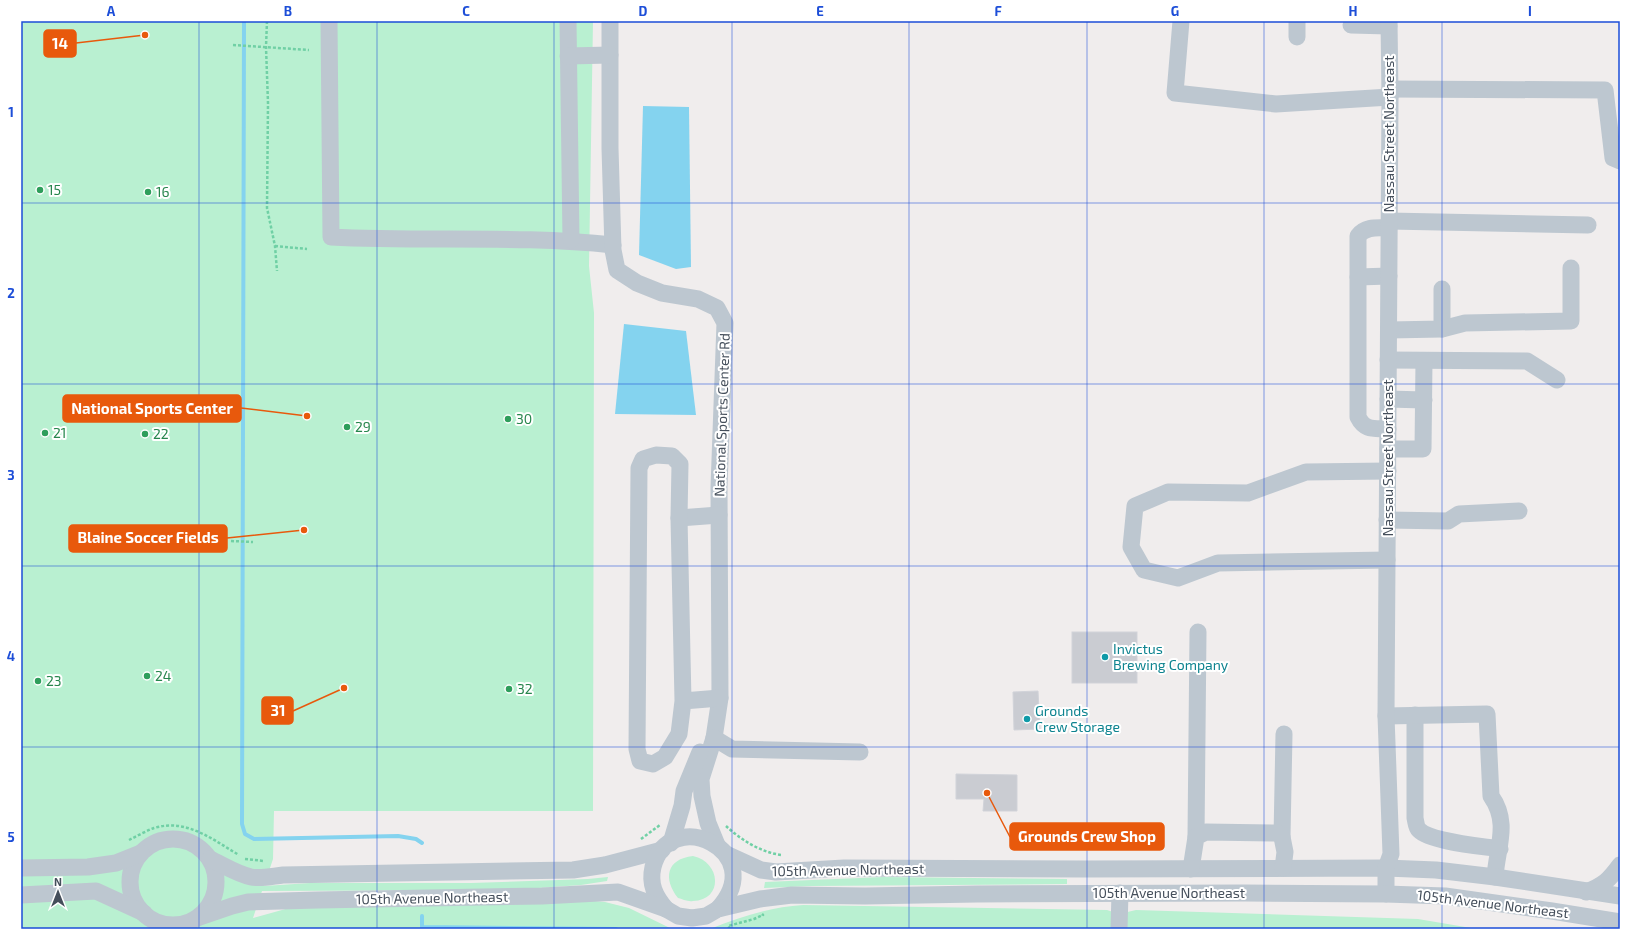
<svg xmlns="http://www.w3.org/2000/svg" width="1641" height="950" viewBox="0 0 1641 950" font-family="'Exo 2',sans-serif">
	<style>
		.green { fill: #b9f0d1 }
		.water { fill: #84d3ef }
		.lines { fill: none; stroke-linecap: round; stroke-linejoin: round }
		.stream { stroke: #84d3ef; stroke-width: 4 }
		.building { fill: #caccd2; stroke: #d1d3d9 }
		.path { stroke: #70d0a5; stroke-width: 2.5; stroke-dasharray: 3 2; stroke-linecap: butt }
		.minor { stroke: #bdc7d0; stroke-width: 17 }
		.grid { fill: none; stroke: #1d4ed8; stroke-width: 1; stroke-opacity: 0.55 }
		.leisure-dot { fill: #2e9e5b; stroke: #fff; stroke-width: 1.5 }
		.culture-dot { fill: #0f9aa8; stroke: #fff; stroke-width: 1.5 }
		.labels { text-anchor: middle; stroke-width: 4; stroke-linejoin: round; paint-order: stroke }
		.street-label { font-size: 14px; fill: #454f5b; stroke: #fff }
		.leisure-label { font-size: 14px; fill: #27864d; stroke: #fff; text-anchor: start }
		.culture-label { font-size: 14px; fill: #0d838f; stroke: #fff; text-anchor: start }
		.leader { fill: none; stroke: #e8590c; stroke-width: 1.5 }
		.callout-dot { fill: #e8590c; stroke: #fff; stroke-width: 1.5 }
		.callout { fill: #e8590c; stroke: #e8590c; stroke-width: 1.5 }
		.callout-label { font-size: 15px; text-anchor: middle; font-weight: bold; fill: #fff }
		.neatline { fill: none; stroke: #1d4ed8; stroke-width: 1.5 }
		.grid-label { font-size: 13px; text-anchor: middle; font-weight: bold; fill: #1d4ed8 }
	</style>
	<rect width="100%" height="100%" fill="#f0eded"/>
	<!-- green -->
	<g class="green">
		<polygon points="21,21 593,21 589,266 594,313 593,811 274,811 273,859 264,886 310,883 471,883 588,879 608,877 607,881 581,885 511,890 262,891 253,918 318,900 542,896 605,902 629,908 672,929 21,929"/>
		<path d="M 693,856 C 721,862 724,900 693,901 C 688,902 682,899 678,898 C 663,879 666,859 693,856 Z"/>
		<polygon points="883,877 1067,879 1067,884 812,886 764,888 765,882"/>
		<path d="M 803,905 L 1107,910 L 1119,914 L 1136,910 L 1418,919 L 1477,929 L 710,929 C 740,917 770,907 803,905 Z"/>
	</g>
	<!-- water -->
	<g class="water">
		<polygon points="643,106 689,107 691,267 676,269 639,255"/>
		<polygon points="624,324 686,331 696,415 615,414"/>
	</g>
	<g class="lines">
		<!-- stream -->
		<g class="stream">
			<polyline points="244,21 242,824 245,834 254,839 398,836 416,839 422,843"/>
			<polyline points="422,916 422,927 616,929"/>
		</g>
	</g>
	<!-- building -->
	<g class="building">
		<rect x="1072" y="632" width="65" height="51"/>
		<polygon points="1038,691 1040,729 1014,730 1013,692"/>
		<polygon points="956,774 1017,775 1017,811 983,811 984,799 956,799"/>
	</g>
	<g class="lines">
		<!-- path -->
		<g class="path">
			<polyline points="267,21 266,47 268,103 267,208 275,246 277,271"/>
			<polyline points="233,45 309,50"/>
			<polyline points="275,246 307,249"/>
			<polyline points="231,541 253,542"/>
			<path d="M 726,826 C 741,840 762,853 782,855"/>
			<polyline points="641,839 660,825"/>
			<path d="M 129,840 C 137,836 146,831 154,828 C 187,818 213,840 239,855"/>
			<polyline points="245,859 264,861"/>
			<polyline points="730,929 728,926 754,919 763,915 762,914"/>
		</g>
		<!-- minor -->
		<g class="minor">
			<path d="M 329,21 L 331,237 C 424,242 519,235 613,245"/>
			<polyline points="568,21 571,240"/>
			<polyline points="610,21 610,148 613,250 617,270 637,283 662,293 698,299 717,308 725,323 719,487 720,698 714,738 701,779 702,796 708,823 717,845"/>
			<polyline points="1181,21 1175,93 1276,104 1390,97"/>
			<polyline points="1297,21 1297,37"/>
			<polyline points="1351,25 1389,26"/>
			<polyline points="568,56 610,55"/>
			<polyline points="1390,89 1605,90 1613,158 1620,161"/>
			<polyline points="1389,221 1588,225"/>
			<polyline points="1358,277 1389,276"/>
			<polyline points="1442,289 1442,329"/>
			<polyline points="1389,330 1442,329 1465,323 1571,321 1571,268"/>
			<polyline points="1388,360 1527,361 1557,380"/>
			<polyline points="1388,399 1424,400"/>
			<path d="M 1388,429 C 1374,428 1365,431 1358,417 L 1358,236 C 1366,226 1377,228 1389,228"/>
			<polyline points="1388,449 1423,449 1424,361"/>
			<polyline points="679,518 719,515"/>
			<polyline points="1387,520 1448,521 1459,514 1519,511"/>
			<polyline points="1387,560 1218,563 1178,578 1144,570 1131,547 1135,506 1168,492 1248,493 1306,472 1388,471"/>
			<polyline points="683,701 679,518 680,464 672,456 656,455 643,459 639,468 637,749 640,761 653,764 665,757 679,734 683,701 720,698"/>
			<path d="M 1415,715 L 1415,818 C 1416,822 1416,827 1419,830 C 1431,842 1481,846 1500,849"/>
			<path d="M 1386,716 L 1487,714 L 1491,796 C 1510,823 1497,847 1495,877"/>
			<polyline points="714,738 732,749 860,752"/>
			<polyline points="1196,837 1198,632"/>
			<polyline points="1282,837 1284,734"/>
			<circle cx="173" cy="882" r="43"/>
			<polyline points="671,843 682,806 684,791 700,752"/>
			<polyline points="726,854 761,870 776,872 844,868 1084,869 1386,868 1436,870 1495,877 1620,896"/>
			<path d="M 210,859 C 223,865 237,874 251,877 C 261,879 273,876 283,875 L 573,870 L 605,865 L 662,850"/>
			<polyline points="21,868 88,867 116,863 141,853"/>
			<polyline points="1191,869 1196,837 1206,832 1277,833 1282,837 1285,852 1283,868"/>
			<path d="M 1586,892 C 1604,885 1609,880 1620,865"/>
			<polyline points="1386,894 1386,868 1391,854 1386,716 1390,97 1389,21"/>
			<polyline points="21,895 96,891 144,913"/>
			<path d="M 666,909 C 655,896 649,884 653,867 C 669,804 771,851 718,909"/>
			<polyline points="197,918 232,906 248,902 318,900 542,896 618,892 666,909 678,916 692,918 706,916 718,909 760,899 792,895 865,896 977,894 1245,893 1386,894 1445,896 1552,911 1620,922"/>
			<polyline points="1119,929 1120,893"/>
		</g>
	</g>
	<!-- grid -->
	<path class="grid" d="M 199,21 L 199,929M 377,21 L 377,929M 554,21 L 554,929M 732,21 L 732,929M 909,21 L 909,929M 1087,21 L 1087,929M 1264,21 L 1264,929M 1442,21 L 1442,929M 21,203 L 1620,203M 21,384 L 1620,384M 21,566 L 1620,566M 21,747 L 1620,747"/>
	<!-- markers -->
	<g class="leisure-dot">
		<circle cx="40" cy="190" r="4"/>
		<circle cx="148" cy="192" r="4"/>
		<circle cx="508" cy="419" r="4"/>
		<circle cx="347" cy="427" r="4"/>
		<circle cx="45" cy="433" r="4"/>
		<circle cx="145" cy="434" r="4"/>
		<circle cx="147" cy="676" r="4"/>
		<circle cx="38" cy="681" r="4"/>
		<circle cx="509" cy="689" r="4"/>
	</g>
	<g class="culture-dot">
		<circle cx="1105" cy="657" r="4"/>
		<circle cx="1027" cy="719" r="4"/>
	</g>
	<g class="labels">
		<!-- street labels -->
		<g class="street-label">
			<text transform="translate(1389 134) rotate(-90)" y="5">Nassau Street Northeast</text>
			<text transform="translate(722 415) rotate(-88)" y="5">National Sports Center Rd</text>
			<text transform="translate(1388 458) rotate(-90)" y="5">Nassau Street Northeast</text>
			<text transform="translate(848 870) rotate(-1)" y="5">105th Avenue Northeast</text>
			<text x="1169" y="898">105th Avenue Northeast</text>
			<text transform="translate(432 898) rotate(-1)" y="5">105th Avenue Northeast</text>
			<text transform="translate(1493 904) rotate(7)" y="5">105th Avenue Northeast</text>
		</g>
		<!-- leisure labels -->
		<g class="leisure-label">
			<text x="48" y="195">15</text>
			<text x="156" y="197">16</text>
			<text x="516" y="424">30</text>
			<text x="355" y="432">29</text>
			<text x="53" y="438">21</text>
			<text x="153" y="439">22</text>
			<text x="155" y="681">24</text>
			<text x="46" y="686">23</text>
			<text x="517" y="694">32</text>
		</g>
		<!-- culture labels -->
		<g class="culture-label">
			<text x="1113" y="654">Invictus<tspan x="1113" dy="16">Brewing Company</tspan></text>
			<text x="1035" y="716">Grounds<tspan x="1035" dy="16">Crew Storage</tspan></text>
		</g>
	</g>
	<!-- callouts -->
	<path class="leader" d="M145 35L76 43M307 416L241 408M304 530L227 538M344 688L293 711M987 793L1010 837"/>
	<g class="callout-dot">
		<circle cx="145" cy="35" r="4"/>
		<circle cx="307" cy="416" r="4"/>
		<circle cx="304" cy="530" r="4"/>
		<circle cx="344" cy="688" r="4"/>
		<circle cx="987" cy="793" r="4"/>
	</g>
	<g class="callout">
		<rect x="44" y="30" width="32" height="27" rx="4"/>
		<rect x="63" y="395" width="178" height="27" rx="4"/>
		<rect x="69" y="525" width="158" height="27" rx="4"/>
		<rect x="262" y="697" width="31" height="27" rx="4"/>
		<rect x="1010" y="823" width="154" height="27" rx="4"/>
	</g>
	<g class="callout-label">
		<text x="60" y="49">14</text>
		<text x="152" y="414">National Sports Center</text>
		<text x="148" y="543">Blaine Soccer Fields</text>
		<text x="278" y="716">31</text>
		<text x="1087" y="842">Grounds Crew Shop</text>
	</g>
	<!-- border -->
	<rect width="1641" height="950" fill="none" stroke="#ffffff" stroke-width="44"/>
	<!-- north arrow -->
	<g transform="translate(58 892)" stroke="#ffffff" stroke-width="3" paint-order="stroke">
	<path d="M0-3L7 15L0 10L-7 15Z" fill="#454f5b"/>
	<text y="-6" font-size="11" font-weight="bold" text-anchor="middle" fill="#454f5b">N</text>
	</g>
	<rect x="22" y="22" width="1597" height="906" class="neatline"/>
	<g class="grid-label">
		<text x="111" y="16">A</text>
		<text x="288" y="16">B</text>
		<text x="466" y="16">C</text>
		<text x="643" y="16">D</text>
		<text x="820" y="16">E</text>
		<text x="998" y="16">F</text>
		<text x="1175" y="16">G</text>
		<text x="1353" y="16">H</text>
		<text x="1530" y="16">I</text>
		<text x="11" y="117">1</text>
		<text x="11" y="298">2</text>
		<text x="11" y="480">3</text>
		<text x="11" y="661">4</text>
		<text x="11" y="842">5</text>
	</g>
</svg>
